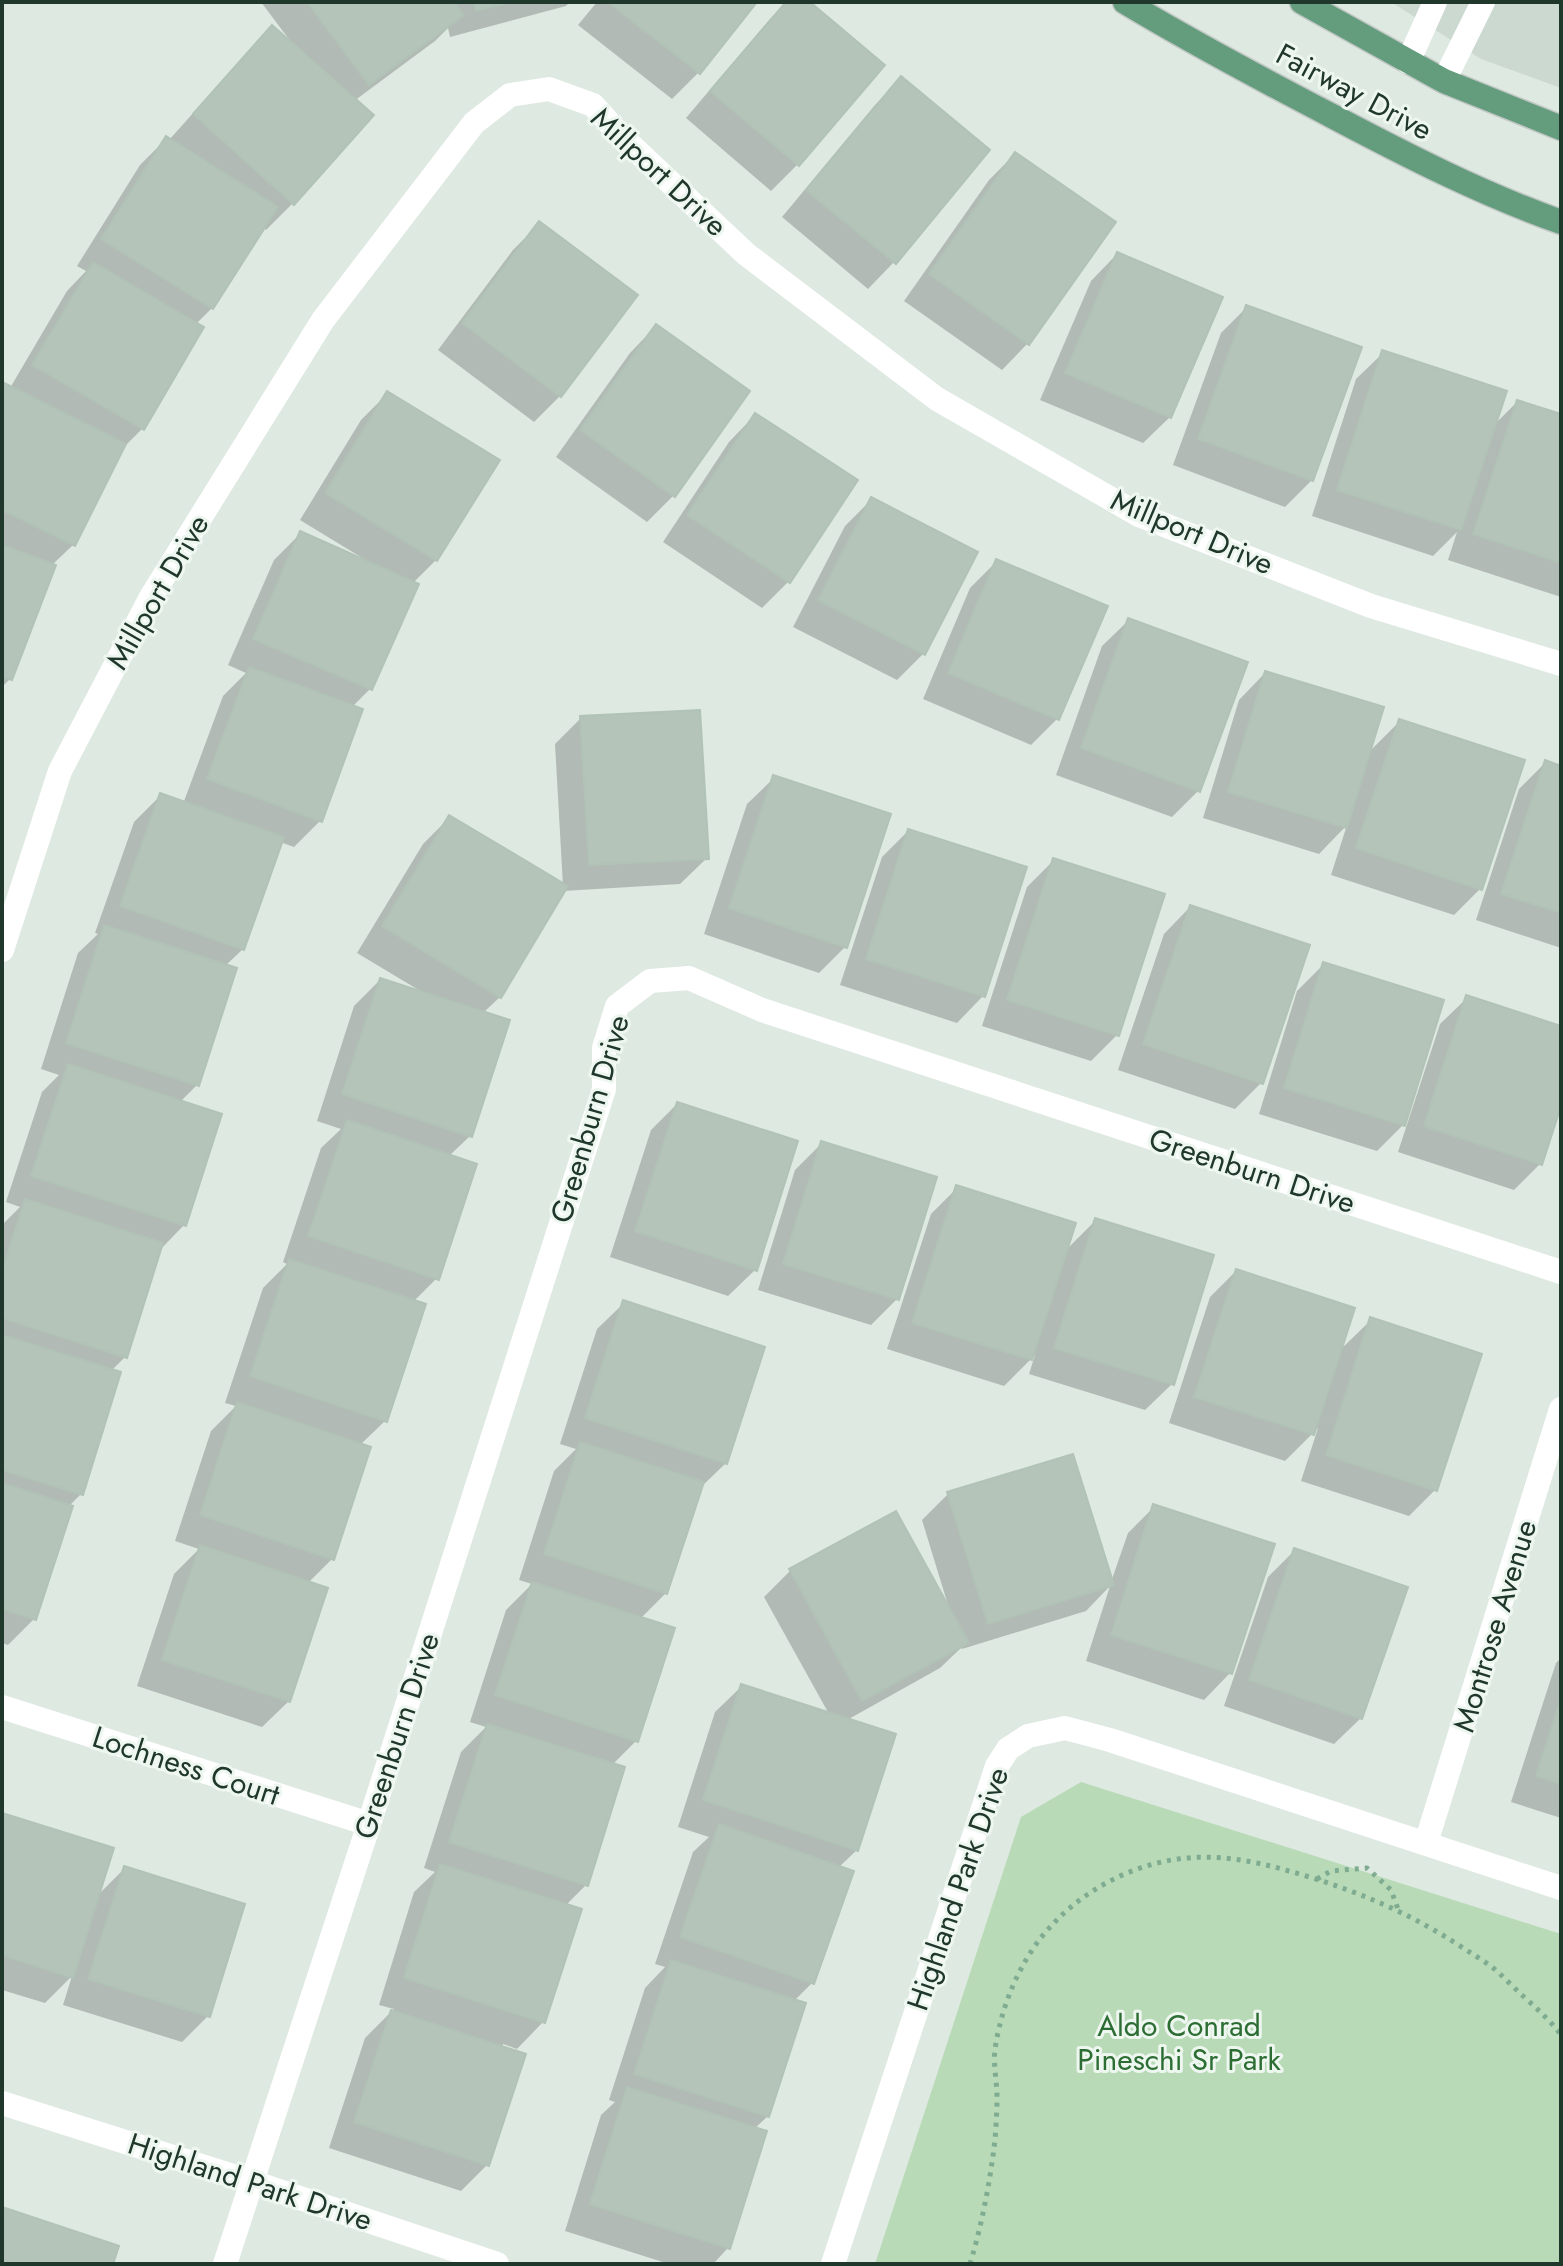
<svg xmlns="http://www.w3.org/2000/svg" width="1563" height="2266" viewBox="0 0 1563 2266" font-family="Jost,sans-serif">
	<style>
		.built { fill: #ccd9d0 }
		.park { fill: #b8dab7 }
		.shadow { fill: #0003 }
		.building { fill: #b4c4b9; stroke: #b1c2b6; stroke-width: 2 }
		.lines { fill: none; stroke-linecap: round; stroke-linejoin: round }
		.major-casing { stroke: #c1c7c4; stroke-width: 27 }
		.path { stroke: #7fac91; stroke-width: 5; stroke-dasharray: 4 6; stroke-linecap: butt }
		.minor { stroke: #fff; stroke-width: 24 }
		.major { stroke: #649d7e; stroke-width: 24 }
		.labels { text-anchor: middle; stroke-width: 6; stroke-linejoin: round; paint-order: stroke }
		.street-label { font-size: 30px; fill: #20382b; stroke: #eef6f0 }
		.park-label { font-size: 30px; fill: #2c6d33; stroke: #eef6f0 }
	</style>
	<rect width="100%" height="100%" fill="#dee9e1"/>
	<!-- built -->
	<polygon class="built" points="1391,2 1561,2 1561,88 1481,59"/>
	<!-- park -->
	<polygon class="park" points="1081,1782 1561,1934 1561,2264 875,2264 1021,1817"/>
	<!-- shadow -->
	<g class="shadow">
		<polygon points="261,2 570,2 566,6 450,37 448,28 435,41 354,101 293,203 266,230 263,227 212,308 196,324 202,327 142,429 119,452 73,545 52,565 10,679 2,687 2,384 10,388 67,291 86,271 77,266 140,165 166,139 169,140 246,54 291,42"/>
		<polygon points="597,2 755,2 698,73 672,99 578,25"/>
		<polygon points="788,2 807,2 798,164 771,191 686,118 770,19"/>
		<polygon points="901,79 894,262 868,289 782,217 875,105"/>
		<polygon points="1015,154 1028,343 1002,370 904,301 989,180"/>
		<polygon points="539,224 560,396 534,422 438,350 513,250"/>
		<polygon points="1117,254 1170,417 1143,443 1040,400 1091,281"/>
		<polygon points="1247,307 1312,480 1285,507 1173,465 1221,333"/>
		<polygon points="656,326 747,391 673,496 647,522 556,457 630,353"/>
		<polygon points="1383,353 1493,426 1517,402 1561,416 1561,597 1448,560 1457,532 1433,556 1312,516 1356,379"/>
		<polygon points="388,393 436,560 413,583 370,689 352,707 320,821 294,847 280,842 243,949 225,966 197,1085 180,1102 220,1115 184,1225 159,1251 125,1357 111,1371 81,1494 68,1507 34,1619 8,1645 2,1643 2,1225 20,1207 6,1202 42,1092 59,1075 41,1069 78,953 98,934 95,933 134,822 160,796 183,804 223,696 246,673 228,665 274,560 300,534 363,561 364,559 300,520 361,420"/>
		<polygon points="755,415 789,581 762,608 663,542 729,442"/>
		<polygon points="872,499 923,654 897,680 793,627 845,526"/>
		<polygon points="996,562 1058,718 1031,745 923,699 970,588"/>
		<polygon points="1129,620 1198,791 1172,817 1056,775 1102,646"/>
		<polygon points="1265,673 1368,753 1400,721 1480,889 1454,915 1331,875 1347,825 1319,854 1203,818 1239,700"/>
		<polygon points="581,718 707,858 680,884 563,891 500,997 483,1013 470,1136 449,1156 437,1278 413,1302 385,1421 360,1445 332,1559 308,1583 289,1701 262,1727 137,1686 174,1574 199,1549 175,1541 211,1431 236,1406 225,1403 263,1288 287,1264 283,1262 321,1148 341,1129 317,1121 354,1006 380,980 422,992 357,953 423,844 449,818 563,886 555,744"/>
		<polygon points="1545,763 1561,768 1561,948 1476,920 1519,789"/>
		<polygon points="774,778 845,947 819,973 704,934 747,804"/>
		<polygon points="908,831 983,996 957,1023 840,985 882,857"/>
		<polygon points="1054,860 1117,1035 1091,1061 982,1026 1027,887"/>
		<polygon points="1190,907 1261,1083 1235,1109 1118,1070 1164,934"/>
		<polygon points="1324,964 1405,1123 1377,1151 1259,1114 1297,991"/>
		<polygon points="1467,998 1561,1028 1561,1099 1540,1164 1514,1190 1398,1152 1440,1024"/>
		<polygon points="677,1104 755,1270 728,1296 610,1257 651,1130"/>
		<polygon points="821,1144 897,1299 871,1325 758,1290 795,1170"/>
		<polygon points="957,1188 1065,1251 1096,1220 1172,1384 1145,1410 1029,1374 1035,1355 1004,1386 887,1349 931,1214"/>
		<polygon points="1236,1271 1338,1352 1371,1320 1435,1490 1409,1516 1301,1481 1318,1428 1285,1461 1169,1423 1210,1297"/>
		<polygon points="624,1303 726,1463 699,1489 666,1593 640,1619 636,1741 612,1765 586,1885 565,1906 543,2022 517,2049 503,2044 487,2165 461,2191 329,2148 365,2038 394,2009 379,2005 414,1892 435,1872 424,1868 461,1752 486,1727 470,1722 506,1610 532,1584 519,1580 554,1471 576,1449 560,1444 597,1329"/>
		<polygon points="948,1494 1111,1582 1128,1533 1154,1507 1230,1673 1204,1700 1086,1661 1110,1586 1086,1611 962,1649 962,1647 940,1668 847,1720 857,1850 839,1867 812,1983 794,2001 768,2116 754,2129 728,2248 713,2264 669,2264 565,2231 601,2115 615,2102 609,2100 645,1988 665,1967 655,1964 693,1852 709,1837 678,1827 715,1712 742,1686 829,1714 764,1597 790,1571 948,1605 922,1520"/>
		<polygon points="1294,1551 1361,1718 1334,1744 1224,1706 1268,1577"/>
		<polygon points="1561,1658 1561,1818 1511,1802 1556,1663"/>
		<polygon points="2,1815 97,1896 125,1868 208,2016 182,2042 63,2005 72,1976 45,2003 2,1990"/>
	</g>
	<!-- building -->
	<g class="building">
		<polygon points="307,2 454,2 464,15 369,85"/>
		<polygon points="474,2 512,2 476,11"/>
		<polygon points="608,2 757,2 700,74"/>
		<polygon points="786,2 810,2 885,65 799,166 710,91"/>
		<polygon points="272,25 374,115 294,205 193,114"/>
		<polygon points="901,76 990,150 896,264 806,190"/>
		<polygon points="166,136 278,207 213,309 101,239"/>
		<polygon points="1015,152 1116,222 1029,345 929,274"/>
		<polygon points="539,221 638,295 561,397 462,323"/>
		<polygon points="1117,252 1223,297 1171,418 1065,373"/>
		<polygon points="93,262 204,327 144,430 32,365"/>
		<polygon points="1246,305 1362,347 1313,481 1198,439"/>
		<polygon points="656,324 750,391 675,497 580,430"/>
		<polygon points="1382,350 1507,391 1461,530 1337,490"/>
		<polygon points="2,382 126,444 75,546 2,510"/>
		<polygon points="387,391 500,460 437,561 325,493"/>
		<polygon points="1517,400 1561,414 1561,563 1473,534"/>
		<polygon points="755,413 858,480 790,583 687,515"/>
		<polygon points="871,497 978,552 925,655 818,600"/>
		<polygon points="300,531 419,584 372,690 253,639"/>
		<polygon points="2,545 56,565 12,680 2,677"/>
		<polygon points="996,559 1108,606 1059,720 948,673"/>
		<polygon points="1128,618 1248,662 1200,792 1081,748"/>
		<polygon points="249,667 363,709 322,822 207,779"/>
		<polygon points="1265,671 1384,707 1347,828 1228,792"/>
		<polygon points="700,710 709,859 589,865 580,716"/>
		<polygon points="1399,719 1525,760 1482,890 1356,848"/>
		<polygon points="1545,760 1561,766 1561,913 1501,894"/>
		<polygon points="773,775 891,814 847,948 729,908"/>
		<polygon points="160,793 284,837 244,950 120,906"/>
		<polygon points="449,815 568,886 501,998 382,926"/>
		<polygon points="908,829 1027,867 985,997 866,959"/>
		<polygon points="1053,858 1165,894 1119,1036 1007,1000"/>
		<polygon points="1190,905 1310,945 1263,1084 1143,1044"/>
		<polygon points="104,925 237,968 199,1086 66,1043"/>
		<polygon points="1323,962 1444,1000 1405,1126 1284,1088"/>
		<polygon points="380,978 510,1020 472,1137 342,1094"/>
		<polygon points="1466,995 1561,1026 1561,1106 1542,1165 1424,1126"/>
		<polygon points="68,1064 222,1114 186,1226 31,1176"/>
		<polygon points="677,1102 798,1141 757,1271 635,1231"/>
		<polygon points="347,1120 477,1164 439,1280 308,1236"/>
		<polygon points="821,1141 937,1177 899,1300 783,1264"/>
		<polygon points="956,1185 1076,1223 1032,1360 912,1323"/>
		<polygon points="25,1199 163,1243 127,1358 2,1318 2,1271"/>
		<polygon points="1095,1218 1214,1255 1174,1385 1054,1348"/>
		<polygon points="289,1259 426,1304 387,1422 250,1376"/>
		<polygon points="1236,1269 1355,1308 1314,1435 1194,1397"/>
		<polygon points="623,1300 765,1347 727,1464 585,1418"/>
		<polygon points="1370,1317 1482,1354 1437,1491 1326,1455"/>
		<polygon points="2,1335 121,1372 83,1495 2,1470"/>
		<polygon points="237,1402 371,1447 334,1560 200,1515"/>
		<polygon points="580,1442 704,1482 667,1594 544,1554"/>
		<polygon points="1073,1454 1114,1585 988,1624 947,1492"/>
		<polygon points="2,1483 73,1506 36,1620 2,1609"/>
		<polygon points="1153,1504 1275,1544 1232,1674 1111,1635"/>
		<polygon points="896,1511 969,1643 862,1701 789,1569"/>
		<polygon points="200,1545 328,1588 290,1702 162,1660"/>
		<polygon points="1294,1548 1408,1587 1362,1719 1249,1680"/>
		<polygon points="532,1582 675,1628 638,1742 495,1695"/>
		<polygon points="741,1684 896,1734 858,1851 703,1800"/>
		<polygon points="1561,1698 1561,1784 1536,1776"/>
		<polygon points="487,1724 625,1767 588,1886 449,1842"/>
		<polygon points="2,1813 114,1848 73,1978 2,1955"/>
		<polygon points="719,1824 854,1871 814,1984 680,1937"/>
		<polygon points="440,1864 582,1909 545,2023 404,1978"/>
		<polygon points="124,1866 245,1904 210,2017 88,1979"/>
		<polygon points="671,1960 806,2003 769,2117 634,2074"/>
		<polygon points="391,2010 526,2054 489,2166 354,2122"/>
		<polygon points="627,2087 767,2131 730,2249 590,2204"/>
		<polygon points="2,2207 119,2246 113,2264 2,2264"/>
	</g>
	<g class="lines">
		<defs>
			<g id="major">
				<path d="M 1125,2 C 1193,43 1263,80 1334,117 C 1408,156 1482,194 1561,222"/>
				<polyline points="1302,2 1444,81 1561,128"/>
			</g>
		</defs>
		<!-- major casing -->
		<use href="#major" class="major-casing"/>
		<!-- path -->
		<g class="path">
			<polyline points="1317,1879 1331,1871 1367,1868 1391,1890 1398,1909"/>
			<path d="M 970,2264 C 982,2224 990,2182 995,2140 C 996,2126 997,2111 997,2097 C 997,2081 993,2065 995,2049 C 999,2022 1008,1993 1021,1969 C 1051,1910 1113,1868 1178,1859 C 1221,1853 1263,1863 1303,1875 C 1359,1892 1407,1912 1457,1944 C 1469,1952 1481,1959 1492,1967 C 1503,1976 1513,1987 1523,1996 C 1537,2009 1550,2020 1561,2035"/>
		</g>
		<!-- minor -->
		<g class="minor">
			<polyline points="1408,62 1435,2"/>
			<polyline points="1444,81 1483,2"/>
			<polyline points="2,950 60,771 151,597 323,320 474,123 510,95 549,89 593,105 621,136 746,254 937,399 1139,515 1371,606 1561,664"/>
			<polyline points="2,1707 369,1824"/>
			<polyline points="1426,1843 1561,1409"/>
			<polyline points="2,2103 252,2182 497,2264"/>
			<polyline points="225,2264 369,1824 604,1089 604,1048 617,1006 650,981 689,978 762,1010 1561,1272"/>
			<polyline points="833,2264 997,1766 1008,1749 1028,1736 1065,1728 1110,1740 1561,1888"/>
		</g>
		<!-- major -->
		<use href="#major" class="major"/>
	</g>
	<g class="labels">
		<!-- street labels -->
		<g class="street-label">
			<text transform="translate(1354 92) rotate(28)" y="10">Fairway Drive</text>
			<text transform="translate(659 172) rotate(43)" y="10">Millport Drive</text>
			<text transform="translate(1192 532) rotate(23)" y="10">Millport Drive</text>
			<text transform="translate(158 592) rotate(-60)" y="10">Millport Drive</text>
			<text transform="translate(590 1119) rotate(-74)" y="10">Greenburn Drive</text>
			<text transform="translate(1252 1171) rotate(18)" y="10">Greenburn Drive</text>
			<text transform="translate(1495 1626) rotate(-73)" y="10">Montrose Avenue</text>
			<text transform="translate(397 1736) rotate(-72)" y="10">Greenburn Drive</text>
			<text transform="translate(186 1766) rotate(18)" y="10">Lochness Court</text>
			<text transform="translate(958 1889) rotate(-71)" y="10">Highland Park Drive</text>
			<text transform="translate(250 2182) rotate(18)" y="10">Highland Park Drive</text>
		</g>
		<!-- park labels -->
		<g class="park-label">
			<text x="1179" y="2036">Aldo Conrad<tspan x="1179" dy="34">Pineschi Sr Park</tspan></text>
		</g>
	</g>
	<!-- border -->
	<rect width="1563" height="2266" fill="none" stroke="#20382b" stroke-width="8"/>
</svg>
